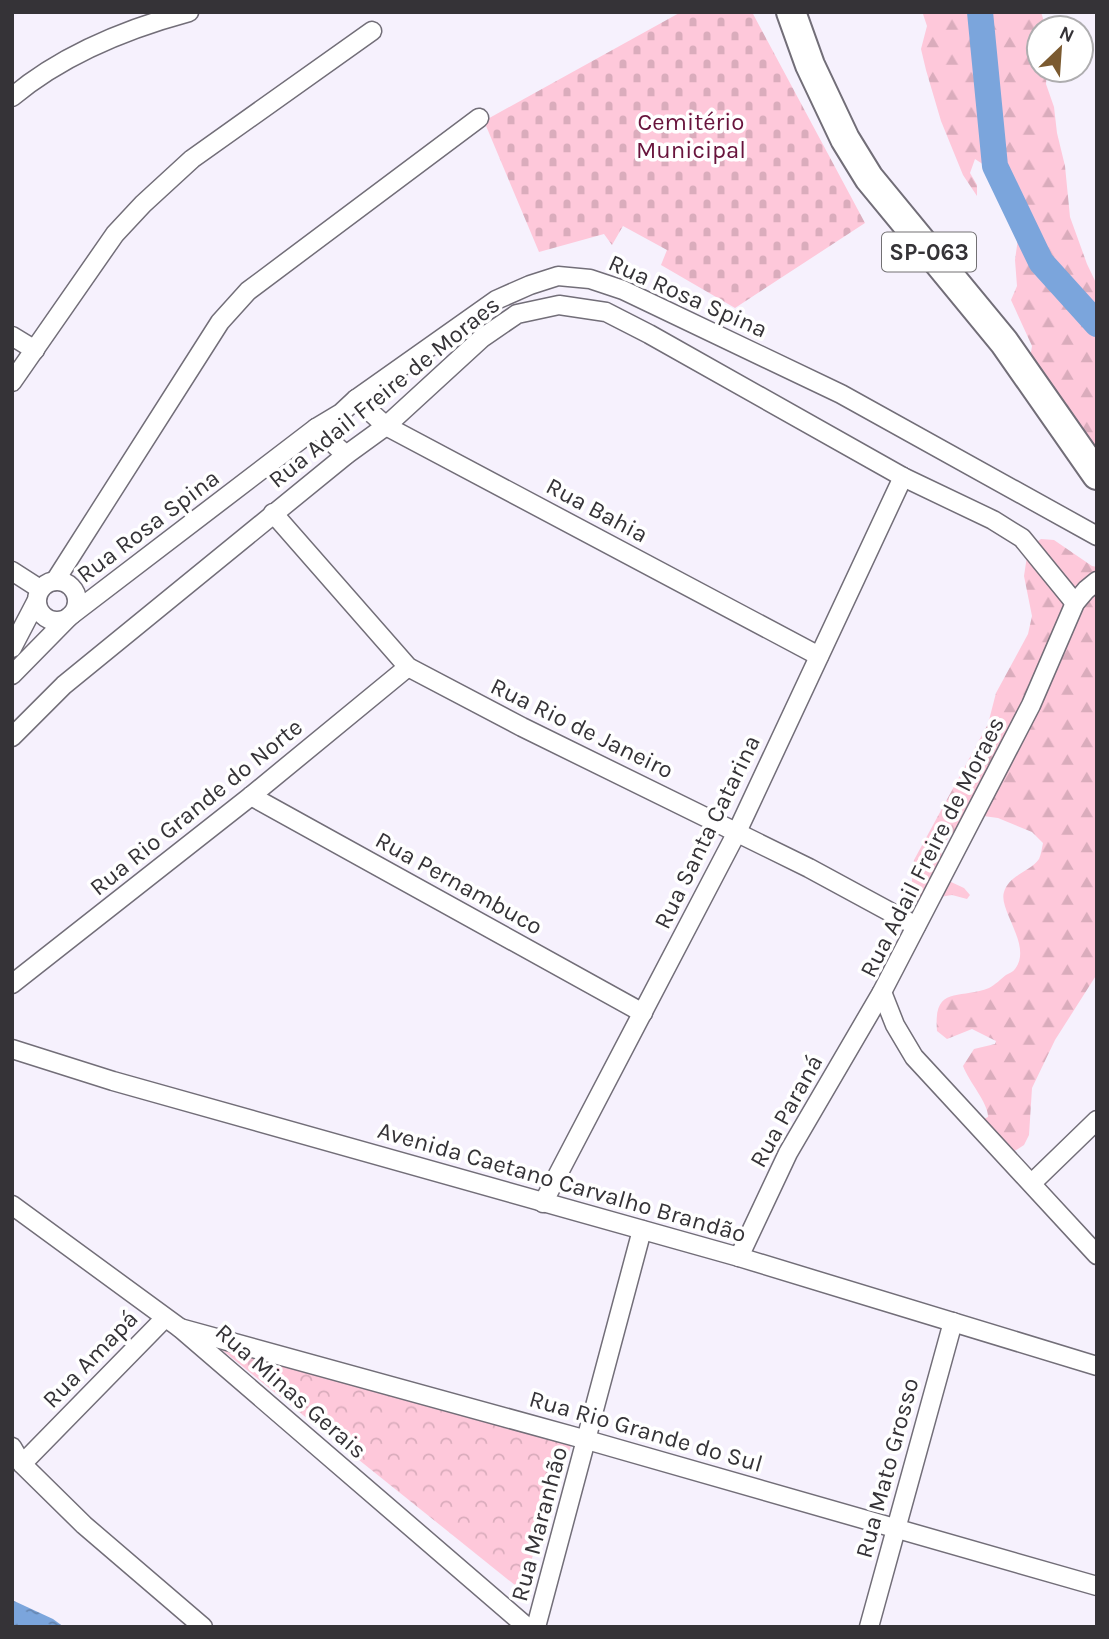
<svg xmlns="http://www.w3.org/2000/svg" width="1109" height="1639" viewBox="0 0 1109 1639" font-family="Karla,sans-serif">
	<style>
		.forest { fill: url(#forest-firs) }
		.cemetery { fill: url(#cemetery-stones) }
		.park { fill: url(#park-crowns) }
		.water { fill: url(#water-ripples) }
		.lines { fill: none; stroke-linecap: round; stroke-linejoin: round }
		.river { stroke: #7ba5dc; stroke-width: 26 }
		.minor-casing { stroke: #726e78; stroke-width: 21 }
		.primary-casing { stroke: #726e78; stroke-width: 32 }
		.minor { stroke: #fff; stroke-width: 18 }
		.primary { stroke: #fff; stroke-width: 28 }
		.labels { text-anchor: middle; stroke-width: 7; stroke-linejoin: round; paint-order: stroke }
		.shield { fill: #fff; stroke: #727073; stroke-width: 2 }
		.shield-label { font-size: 23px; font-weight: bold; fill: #353337 }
		.park-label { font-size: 24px; fill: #68143c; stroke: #fff }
		.street-label { font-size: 24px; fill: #353337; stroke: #fff }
	</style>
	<defs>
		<pattern id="forest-firs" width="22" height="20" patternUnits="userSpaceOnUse" patternTransform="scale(1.75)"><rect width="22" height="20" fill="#fec8da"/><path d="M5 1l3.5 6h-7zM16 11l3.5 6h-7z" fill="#daacbc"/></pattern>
		<pattern id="cemetery-stones" width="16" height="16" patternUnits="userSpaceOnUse" patternTransform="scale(1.75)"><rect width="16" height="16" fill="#fec8da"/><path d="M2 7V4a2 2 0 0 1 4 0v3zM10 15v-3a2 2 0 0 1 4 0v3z" fill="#daacbc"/></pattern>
		<pattern id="park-crowns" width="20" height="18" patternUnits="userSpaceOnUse" patternTransform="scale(1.75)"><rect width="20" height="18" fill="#fec8da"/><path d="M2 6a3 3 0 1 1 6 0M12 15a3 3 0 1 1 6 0" fill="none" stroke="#daacbc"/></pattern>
		<pattern id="water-ripples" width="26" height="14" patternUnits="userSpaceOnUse" patternTransform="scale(1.75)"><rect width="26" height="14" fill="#7ba5dc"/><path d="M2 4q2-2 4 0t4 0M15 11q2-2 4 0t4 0" fill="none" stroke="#6687b3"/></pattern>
	</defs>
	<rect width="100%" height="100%" fill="#f6f1fd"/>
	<!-- forest -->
	<g class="forest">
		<polygon points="920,12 1041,12 1046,28 1039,28 1039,70 1047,70 1046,84 1054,107 1057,133 1065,166 1070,217 1087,264 1097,285 1097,471 1028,371 1032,346 1011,300 1017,286 1015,260 1020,224 1015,207 1015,190 1007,180 975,159 970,173 977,185 977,196 963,175 941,121 926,70 921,49 927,26 923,14"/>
		<path d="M 1041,539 L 1054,540 L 1092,566 L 1097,567 L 1097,974 L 1055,1040 L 1032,1088 L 1029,1135 L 1024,1145 L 1010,1154 L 984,1119 L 988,1117 C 989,1104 969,1082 963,1066 L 974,1049 L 995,1044 L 996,1041 L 972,1029 L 947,1039 L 937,1031 C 933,984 960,1000 989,988 C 995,985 1001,979 1006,975 C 1009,973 1013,972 1015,969 C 1033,946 998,910 1004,892 C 1009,875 1030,872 1039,859 C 1041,855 1042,848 1043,843 L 1032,832 L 998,818 L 976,815 L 965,819 L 943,844 L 938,876 L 964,888 L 970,895 L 967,899 L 952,895 L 915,901 L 911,890 L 914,860 L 988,724 L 996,693 L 1028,634 L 1032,616 L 1024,576 L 1027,556 L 1032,545 Z"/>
	</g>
	<!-- cemetery -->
	<polygon class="cemetery" points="681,12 752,12 865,223 735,308 661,265 667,250 623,226 612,245 604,234 539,252 484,121"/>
	<!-- park -->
	<polygon class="park" points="212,1342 573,1440 521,1590"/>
	<!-- water -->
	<polygon class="water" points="12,1600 53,1619 64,1627 12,1627"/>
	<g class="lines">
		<!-- river -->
		<polyline class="river" points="980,12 995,166 1041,262 1097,324"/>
		<defs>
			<g id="minor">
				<path d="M 12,97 C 62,55 126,29 189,12"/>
				<polyline points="12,336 35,350"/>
				<polyline points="12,382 115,234 143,204 192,159 372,31"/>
				<polyline points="356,399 386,426 819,656"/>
				<polyline points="316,428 346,455"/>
				<polyline points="273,513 408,667 522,727 809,868 916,926"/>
				<polyline points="12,571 40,589"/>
				<polyline points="55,581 220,322 248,291 479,118"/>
				<circle cx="57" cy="601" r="20"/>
				<polyline points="12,648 36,602"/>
				<polyline points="12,675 70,616 316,428 341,413 356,399 496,300 530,285 558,276 590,279 623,290 841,394 1097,536"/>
				<polyline points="12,737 64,685 346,455 386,426 482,338 517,314 559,305 606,312 649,334 903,477 993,520 1022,538 1075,603"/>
				<polyline points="251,796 643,1013"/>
				<polyline points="12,984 251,796 408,667"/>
				<polyline points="882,992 895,1025 914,1057 1097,1255"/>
				<polyline points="12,1049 113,1081 739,1257 1097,1366"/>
				<polyline points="1032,1183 1097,1120"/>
				<polyline points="543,1203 736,834 903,477"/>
				<polyline points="12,1205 180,1328 527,1627"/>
				<polyline points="739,1257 788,1153 882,992 1031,705 1075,603 1086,590 1097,581"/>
				<polyline points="180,1328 587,1440 1097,1586"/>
				<polyline points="12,1447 22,1464 84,1525 203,1627"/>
				<polyline points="22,1464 164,1319"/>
				<polyline points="536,1627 642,1230"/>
				<polyline points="869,1627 953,1322"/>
			</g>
			<polyline id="primary" points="791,12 810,65 845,139 869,178 1004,342 1097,475"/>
		</defs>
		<!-- minor casing -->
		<use href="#minor" class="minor-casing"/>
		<!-- primary casing -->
		<use href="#primary" class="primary-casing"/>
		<!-- minor -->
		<use href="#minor" class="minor"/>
		<!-- primary -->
		<use href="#primary" class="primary"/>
	</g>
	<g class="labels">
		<!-- shield labels -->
		<rect class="shield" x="882" y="232.5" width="94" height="39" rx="5"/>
		<g class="shield-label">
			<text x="929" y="260">SP-063</text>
		</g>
		<!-- park labels -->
		<g class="park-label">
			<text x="691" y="130">Cemitério<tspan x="691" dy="28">Municipal</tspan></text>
		</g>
		<!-- street labels -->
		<g class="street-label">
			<text transform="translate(688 296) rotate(24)" y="8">Rua Rosa Spina</text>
			<text transform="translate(384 392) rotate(-39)" y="8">Rua Adail Freire de Moraes</text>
			<text transform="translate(597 510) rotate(28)" y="8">Rua Bahia</text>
			<text transform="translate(148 526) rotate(-37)" y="8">Rua Rosa Spina</text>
			<text transform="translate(582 728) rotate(26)" y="8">Rua Rio de Janeiro</text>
			<text transform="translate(196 807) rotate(-39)" y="8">Rua Rio Grande do Norte</text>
			<text transform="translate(707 832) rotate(-64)" y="8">Rua Santa Catarina</text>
			<text transform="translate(932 847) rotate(-63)" y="8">Rua Adail Freire de Moraes</text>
			<text transform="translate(459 883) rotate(29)" y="8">Rua Pernambuco</text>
			<text transform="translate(786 1111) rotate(-61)" y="8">Rua Paraná</text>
			<text transform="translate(562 1182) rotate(16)" y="8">Avenida Caetano Carvalho Brandão</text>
			<text transform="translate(90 1359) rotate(-46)" y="8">Rua Amapá</text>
			<text transform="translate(291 1391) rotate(41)" y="8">Rua Minas Gerais</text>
			<text transform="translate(646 1431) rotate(16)" y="8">Rua Rio Grande do Sul</text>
			<text transform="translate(887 1468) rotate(-75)" y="8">Rua Mato Grosso</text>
			<text transform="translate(539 1524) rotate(-75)" y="8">Rua Maranhão</text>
		</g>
	</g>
	<!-- border -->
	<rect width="1109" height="1639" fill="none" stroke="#353337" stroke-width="28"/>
	<!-- north arrow -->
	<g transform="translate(1060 49) rotate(25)"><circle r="33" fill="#ffffff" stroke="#aeadaf" stroke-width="2"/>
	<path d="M0-5L12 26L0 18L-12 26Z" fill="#7b5a30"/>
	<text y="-10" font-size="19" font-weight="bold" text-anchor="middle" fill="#353337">N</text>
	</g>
</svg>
